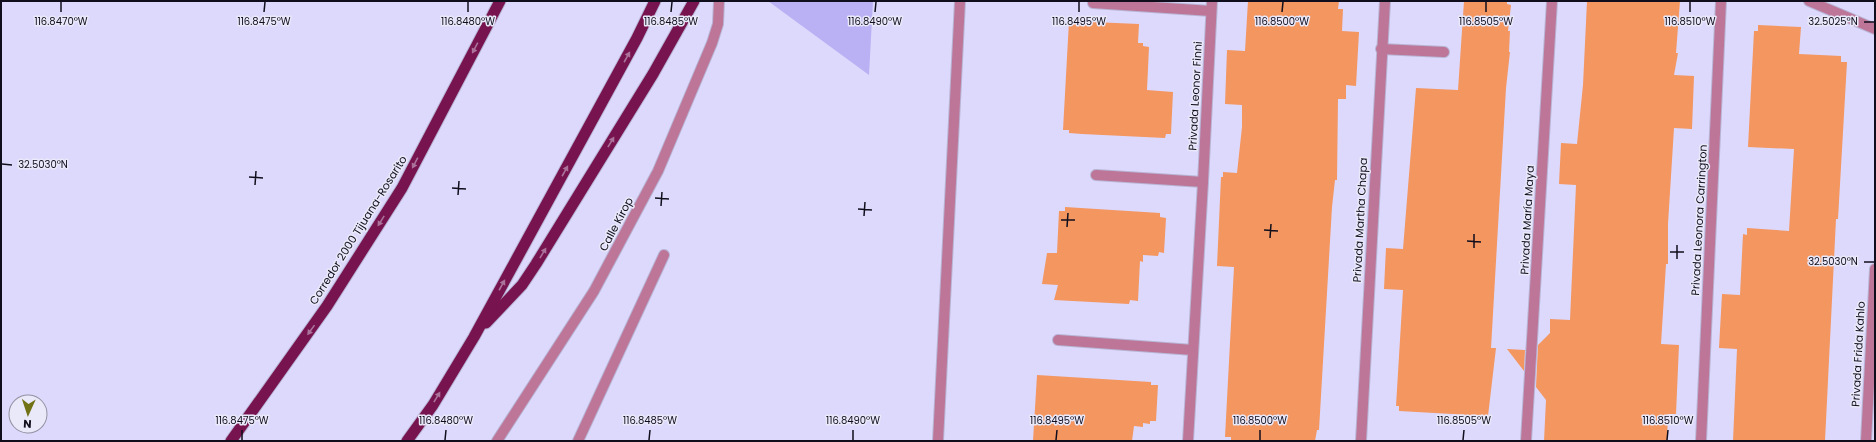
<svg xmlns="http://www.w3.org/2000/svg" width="1876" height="442" viewBox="0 0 1876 442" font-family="Poppins,sans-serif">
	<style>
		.green { fill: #bab1f5 }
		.building { fill: #f39660 }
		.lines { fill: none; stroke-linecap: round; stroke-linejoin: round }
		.service-casing { stroke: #b8b4d4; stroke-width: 12 }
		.minor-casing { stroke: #b8b4d4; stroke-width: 12 }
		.tertiary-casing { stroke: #b8b4d4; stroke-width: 12 }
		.trunk-casing { stroke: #b8b4d4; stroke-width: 13 }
		.service { stroke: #bd7598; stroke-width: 10 }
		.minor { stroke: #bd7598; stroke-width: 10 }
		.tertiary { stroke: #bd7598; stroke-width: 10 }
		.trunk { stroke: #77134e; stroke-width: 11 }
		.oneway { fill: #ab739b }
		.ticks { fill: none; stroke: #100e1c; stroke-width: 1.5 }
		.labels { text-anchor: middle; stroke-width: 3; stroke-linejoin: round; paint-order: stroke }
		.street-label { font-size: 11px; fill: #100e1c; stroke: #eae9fa }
		.ticks-label { font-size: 10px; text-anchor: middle; fill: #100e1c; stroke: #eae9fa; stroke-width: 3; stroke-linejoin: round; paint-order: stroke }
	</style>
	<rect width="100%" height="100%" fill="#ddd9fc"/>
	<!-- green -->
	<polygon class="green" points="768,1 873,1 869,75"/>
	<!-- building -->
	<g class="building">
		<polygon points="1248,1 1339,1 1338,9 1343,9 1342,31 1359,32 1356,86 1346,85 1346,99 1338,99 1337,180 1335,180 1332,207 1319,430 1317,430 1315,441 1231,441 1231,437 1225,437 1234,267 1217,266 1221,177 1223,177 1223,172 1237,173 1242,127 1242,105 1225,104 1227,50 1245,51"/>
		<polygon points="1464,1 1507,1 1507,4 1511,5 1508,31 1510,31 1509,52 1510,52 1506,88 1491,348 1496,348 1488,416 1399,411 1399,406 1396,406 1403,290 1384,289 1386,248 1403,249 1416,88 1458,90"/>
		<polygon points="1587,1 1680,1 1676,53 1678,53 1674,75 1694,76 1692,129 1674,128 1668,224 1668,264 1666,264 1661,344 1679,345 1676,414 1668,414 1667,440 1544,441 1546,400 1536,387 1538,345 1550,333 1550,319 1570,320 1576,185 1559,184 1561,143 1577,144 1583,85"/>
		<polygon points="1069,21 1139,24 1138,43 1143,43 1143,46 1149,47 1147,90 1173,92 1171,134 1166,134 1165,138 1082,134 1069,133 1069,130 1063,130"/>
		<polygon points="1758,25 1801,27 1799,54 1841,56 1841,62 1847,62 1838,219 1836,219 1825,441 1733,441 1737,349 1719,348 1722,294 1740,295 1743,234 1747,235 1747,228 1789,231 1794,149 1748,147 1754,31 1758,31"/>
		<polygon points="1065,207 1160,213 1160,217 1166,218 1164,253 1159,252 1158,256 1143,255 1143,262 1140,261 1138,301 1130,300 1129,304 1054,300 1058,285 1042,284 1047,253 1057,253 1059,211 1065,211"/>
		<polygon points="1507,349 1525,350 1524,371"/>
		<polygon points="1037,375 1151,382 1151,385 1158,385 1156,421 1150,421 1150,424 1143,423 1143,427 1134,426 1132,441 1033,441"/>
	</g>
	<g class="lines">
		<defs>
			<g id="service">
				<polyline points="1381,49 1444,52"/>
				<polyline points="578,441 664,255"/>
			</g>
			<g id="minor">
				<polyline points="1093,3 1211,11"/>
				<polyline points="1096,175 1203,182"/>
				<polyline points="1058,340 1193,350"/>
				<polyline points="497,441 594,291 658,171 712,43 718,24 719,1"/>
				<polyline points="938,441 960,1"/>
				<polyline points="1188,441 1203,182 1212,1"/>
				<polyline points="1361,441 1385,1"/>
				<polyline points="1526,441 1552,1"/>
				<polyline points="1701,441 1721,1"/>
				<polyline points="1866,441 1875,269"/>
			</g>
			<polyline id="tertiary" points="1809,1 1875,29"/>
			<g id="trunk">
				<polyline points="486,323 522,285 536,264 653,74 694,1"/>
				<polyline points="231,441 327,306 402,188 500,1"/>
				<polyline points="407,441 433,405 474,337 637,38 655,1"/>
			</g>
		</defs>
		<!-- service casing -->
		<use href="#service" class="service-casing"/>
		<!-- minor casing -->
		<use href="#minor" class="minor-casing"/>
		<!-- tertiary casing -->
		<use href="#tertiary" class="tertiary-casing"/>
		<!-- trunk casing -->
		<use href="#trunk" class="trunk-casing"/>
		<!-- service -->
		<use href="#service" class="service"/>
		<!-- minor -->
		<use href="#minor" class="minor"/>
		<!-- tertiary -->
		<use href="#tertiary" class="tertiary"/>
		<!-- trunk -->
		<use href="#trunk" class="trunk"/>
	</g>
	<!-- one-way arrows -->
	<defs><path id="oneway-solid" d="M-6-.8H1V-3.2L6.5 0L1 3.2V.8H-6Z"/></defs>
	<g class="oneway">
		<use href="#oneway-solid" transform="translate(475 48) rotate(118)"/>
		<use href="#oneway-solid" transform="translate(627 57) rotate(-61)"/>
		<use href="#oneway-solid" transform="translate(611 142) rotate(-59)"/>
		<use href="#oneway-solid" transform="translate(415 163) rotate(118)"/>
		<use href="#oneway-solid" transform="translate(565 171) rotate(-61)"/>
		<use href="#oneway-solid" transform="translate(381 221) rotate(122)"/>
		<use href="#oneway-solid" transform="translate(543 253) rotate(-59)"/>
		<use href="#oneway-solid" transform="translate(502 285) rotate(-61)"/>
		<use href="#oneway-solid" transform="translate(311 330) rotate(126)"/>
		<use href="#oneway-solid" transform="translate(437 397) rotate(-59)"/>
	</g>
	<!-- ticks -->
	<path class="ticks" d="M 61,12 L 61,2M 264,12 L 265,2M 468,12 L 468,2M 671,12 L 672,2M 875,12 L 876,2M 1079,12 L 1079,2M 1282,12 L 1283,2M 1486,12 L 1486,2M 1690,12 L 1690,2M 1864,22 L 1874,22M 2,164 L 12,165M 249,177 L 263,178M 255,185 L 256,171M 452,188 L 466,189M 458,195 L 459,181M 655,198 L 669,199M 661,206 L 662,192M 858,209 L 872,210M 864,216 L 865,202M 1061,220 L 1075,220M 1067,227 L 1068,213M 1264,230 L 1278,231M 1270,238 L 1271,224M 1467,241 L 1481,242M 1474,248 L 1474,234M 1670,252 L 1684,252M 1677,259 L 1677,245M 1864,262 L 1874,262M 242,440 L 242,430M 445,440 L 446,430M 649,440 L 650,430M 853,440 L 853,430M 1056,440 L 1057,430M 1260,440 L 1260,430M 1463,440 L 1464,430M 1667,440 L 1668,430"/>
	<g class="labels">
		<!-- street labels -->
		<g class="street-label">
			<text transform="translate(1195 96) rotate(-87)" y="4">Privada Leonor Finni</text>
			<text transform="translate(1360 220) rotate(-87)" y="4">Privada Martha Chapa</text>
			<text transform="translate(1527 220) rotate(-87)" y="4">Privada María Maya</text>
			<text transform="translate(1699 220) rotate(-87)" y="4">Privada Leonora Carrington</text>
			<text transform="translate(616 224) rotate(-62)" y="4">Calle Kirop</text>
			<text transform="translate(358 230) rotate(-58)" y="4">Corredor 2000 Tijuana-Rosarito</text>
			<text transform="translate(1858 354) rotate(-87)" y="4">Privada Frida Kahlo</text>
		</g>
	</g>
	<g class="ticks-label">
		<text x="1833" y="25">32.5025°N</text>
		<text x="61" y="25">116.8470°W</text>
		<text x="264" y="25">116.8475°W</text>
		<text x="468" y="25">116.8480°W</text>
		<text x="671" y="25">116.8485°W</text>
		<text x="875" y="25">116.8490°W</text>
		<text x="1079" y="25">116.8495°W</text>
		<text x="1282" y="25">116.8500°W</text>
		<text x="1486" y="25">116.8505°W</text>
		<text x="1690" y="25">116.8510°W</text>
		<text x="43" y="168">32.5030°N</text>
		<text x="1833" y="265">32.5030°N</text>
		<text x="242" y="424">116.8475°W</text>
		<text x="446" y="424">116.8480°W</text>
		<text x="650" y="424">116.8485°W</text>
		<text x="853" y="424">116.8490°W</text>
		<text x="1057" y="424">116.8495°W</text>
		<text x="1260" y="424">116.8500°W</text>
		<text x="1464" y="424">116.8505°W</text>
		<text x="1668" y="424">116.8510°W</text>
	</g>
	<!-- border -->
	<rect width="1876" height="442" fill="none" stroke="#100e1c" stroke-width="4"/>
	<!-- north arrow -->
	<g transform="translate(28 414) rotate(183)"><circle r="19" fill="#eae9fa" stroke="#9391a1"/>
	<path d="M0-3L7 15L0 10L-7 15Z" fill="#717216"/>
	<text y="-6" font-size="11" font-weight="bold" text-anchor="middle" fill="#100e1c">N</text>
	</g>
</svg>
